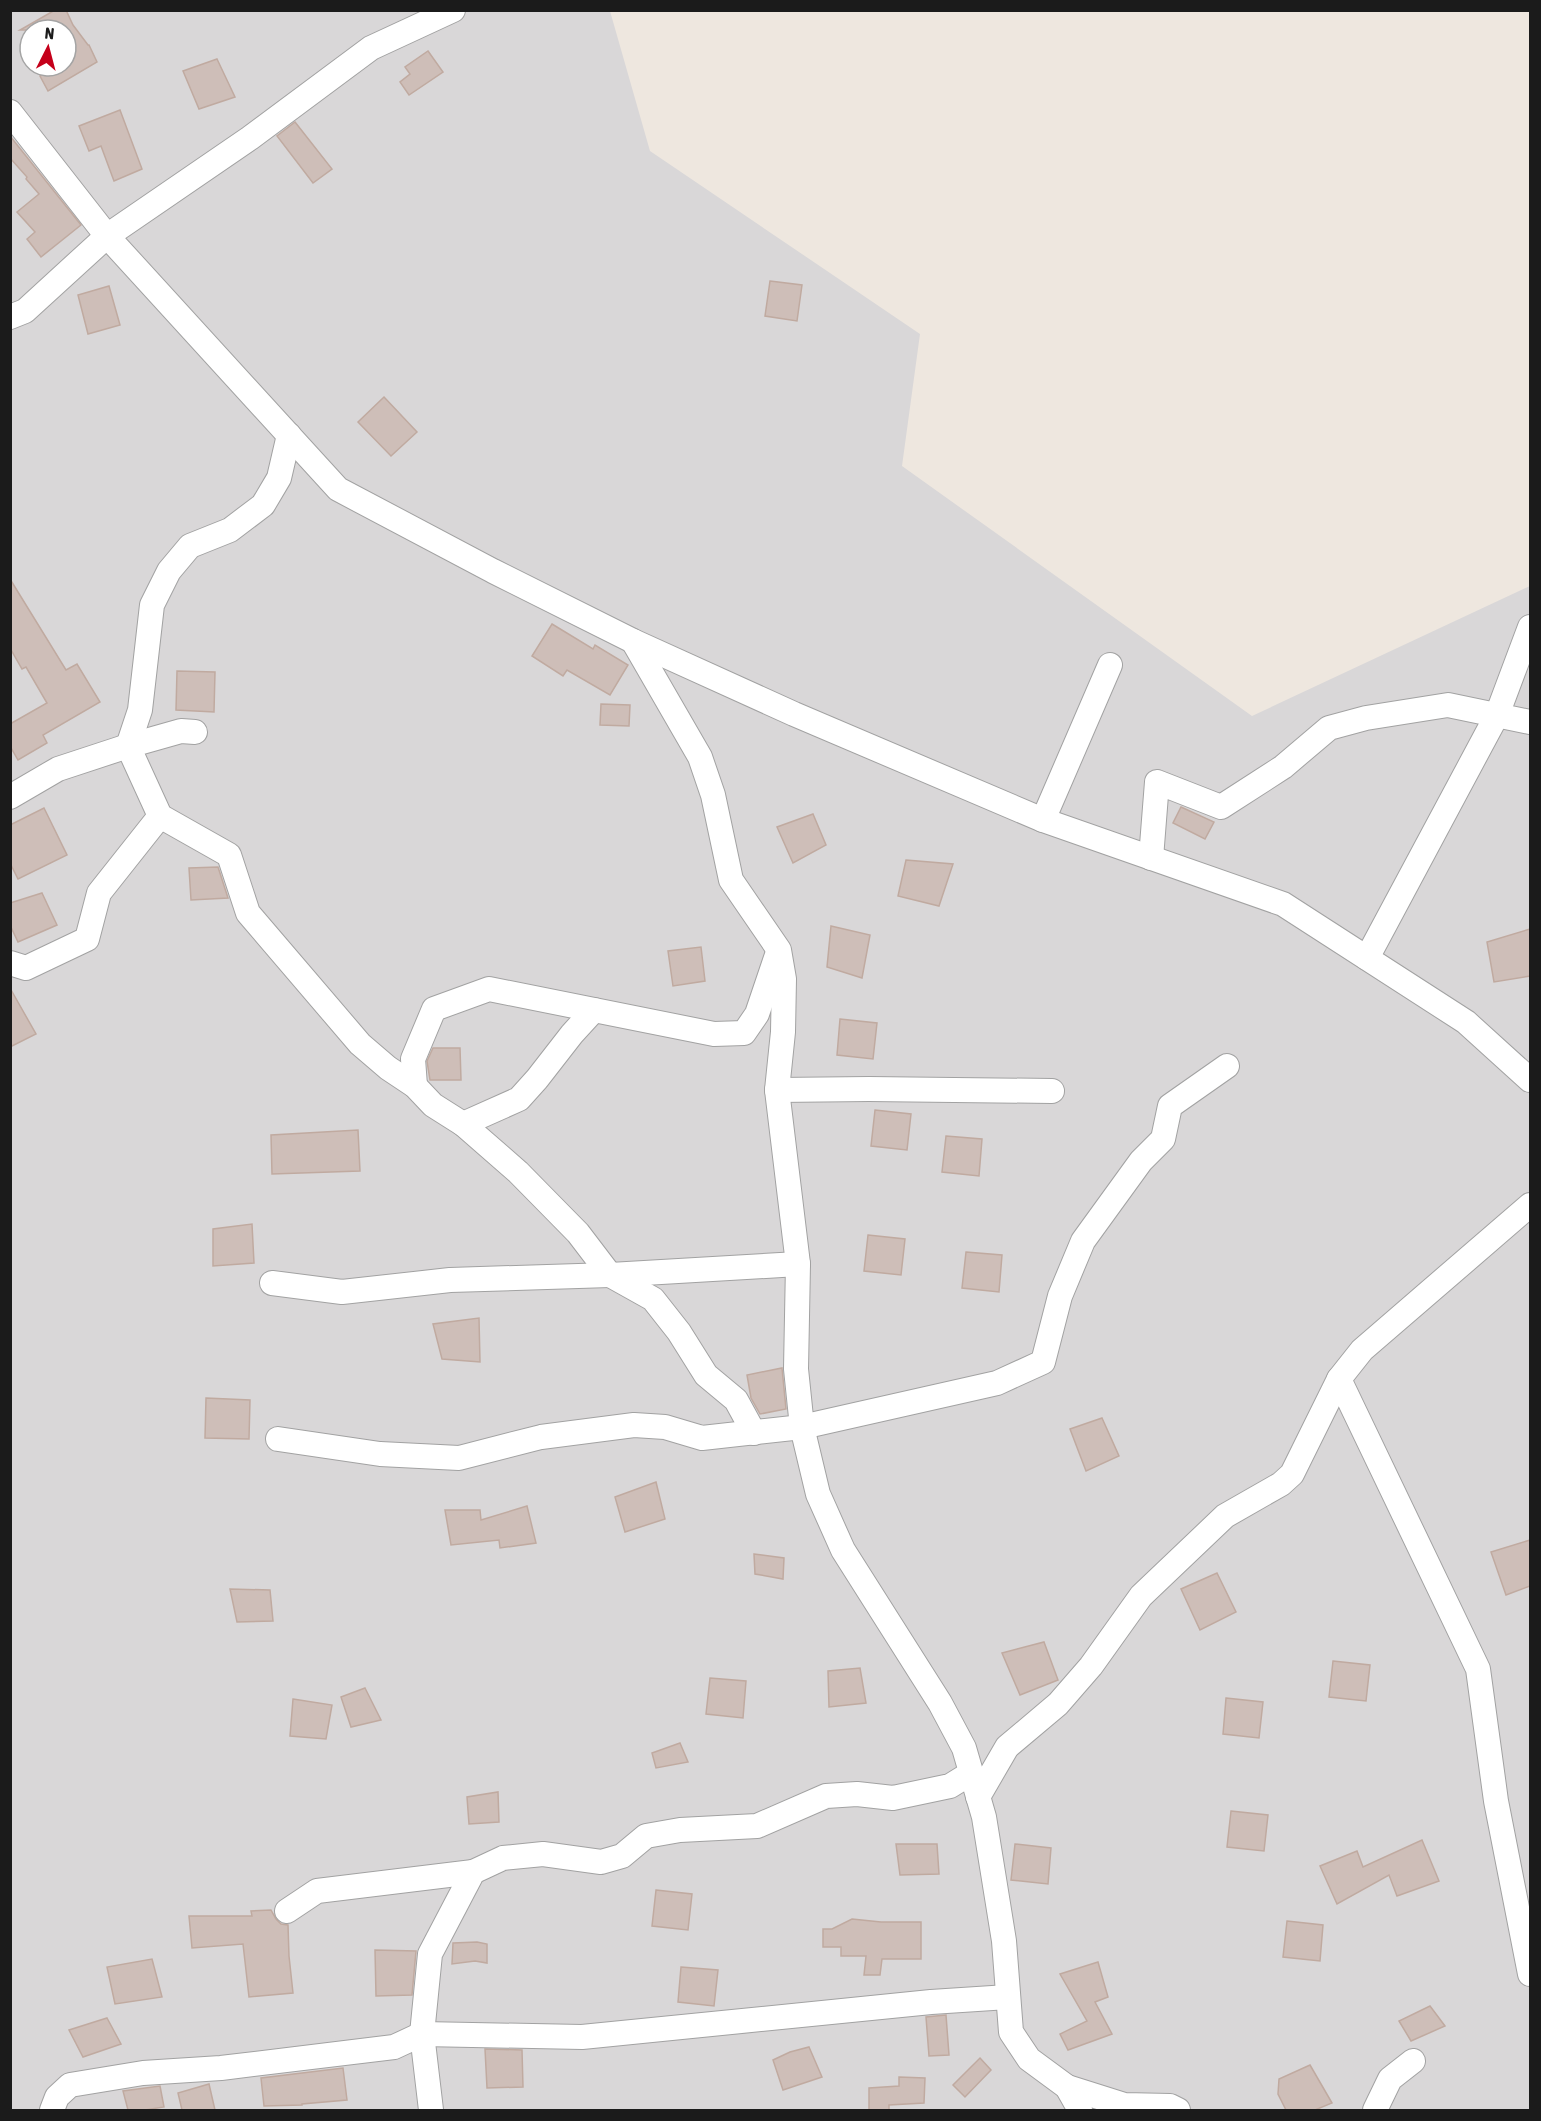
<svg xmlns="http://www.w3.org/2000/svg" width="1541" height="2121" viewBox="0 0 1541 2121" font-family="'Asap Condensed',sans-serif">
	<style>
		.residential { fill: #d9d7d8; fill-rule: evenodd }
		.building { fill: #cebeb8; stroke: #c0aaa0; stroke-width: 1.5 }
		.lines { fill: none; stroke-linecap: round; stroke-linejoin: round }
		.street-casing { stroke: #a2a2a2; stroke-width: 26 }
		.street { stroke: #fff; stroke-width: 24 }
	</style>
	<rect width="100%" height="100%" fill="#eee7df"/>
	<!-- residential -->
	<path class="residential" d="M 11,11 L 610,11 L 650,151 L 920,334 L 902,466 L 1252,716 L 1530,586 L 1530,2110 L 11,2110 ZM 30,30 L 66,30 L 66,66 L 30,66 Z"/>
	<!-- building -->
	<g class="building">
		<polygon points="55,10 66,10 73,25 88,45 89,45 97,62 48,91 40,76 58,66 66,66 66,30 20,30"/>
		<polygon points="428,51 443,72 409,95 400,82 410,74 405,67"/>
		<polygon points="217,59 235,97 199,109 183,71"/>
		<polygon points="120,110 142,169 114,181 101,146 89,151 79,126"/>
		<polygon points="295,122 332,169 313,183 277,136"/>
		<polygon points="10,136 81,225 41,257 27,239 35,232 17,212 39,194 26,179 27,177 10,158"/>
		<polygon points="770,281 802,285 797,321 765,316"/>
		<polygon points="109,286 120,325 88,334 78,295"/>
		<polygon points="384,397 417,432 391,456 358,422"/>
		<polygon points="10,579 66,670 77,664 100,702 43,735 47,743 18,760 10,746 10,724 47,703 26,667 22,669 10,648"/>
		<polygon points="552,624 593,649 595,645 628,665 610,695 567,670 563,676 532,656"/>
		<polygon points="177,671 215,672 214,712 176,710"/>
		<polygon points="601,704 630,705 629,726 600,725"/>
		<polygon points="1181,807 1214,822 1205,839 1173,823"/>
		<polygon points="44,808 67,855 18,879 10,863 10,825"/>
		<polygon points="813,814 826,845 793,863 777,827"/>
		<polygon points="906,860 953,864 939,906 898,896"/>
		<polygon points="218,867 228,898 191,900 189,868"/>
		<polygon points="42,893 57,925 18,942 10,925 10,903"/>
		<polygon points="831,926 870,935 862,978 827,967"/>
		<polygon points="1530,929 1530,976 1494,982 1487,942"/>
		<polygon points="701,947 705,981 673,986 668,951"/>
		<polygon points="10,988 36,1034 10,1047"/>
		<polygon points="840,1019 877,1023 873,1059 837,1055"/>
		<polygon points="433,1048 460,1048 461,1080 430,1080 427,1061"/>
		<polygon points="875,1110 911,1114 907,1150 871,1146"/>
		<polygon points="358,1130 360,1171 272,1174 271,1135"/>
		<polygon points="946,1136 982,1139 979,1176 942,1172"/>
		<polygon points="252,1224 254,1263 213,1266 213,1229"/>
		<polygon points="868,1235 905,1239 901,1275 864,1271"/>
		<polygon points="966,1252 1002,1255 999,1292 962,1288"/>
		<polygon points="479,1318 480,1362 442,1359 433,1324"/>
		<polygon points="782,1368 786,1409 760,1414 751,1398 747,1375"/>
		<polygon points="206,1398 250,1400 249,1439 205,1438"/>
		<polygon points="1102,1418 1119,1456 1086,1471 1070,1429"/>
		<polygon points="656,1482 665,1519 625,1532 615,1497"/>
		<polygon points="527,1506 536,1543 500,1548 499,1540 451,1545 445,1510 480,1510 481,1520"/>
		<polygon points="1530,1540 1530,1586 1506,1595 1491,1552"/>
		<polygon points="754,1554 784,1558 783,1579 755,1574"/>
		<polygon points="1217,1573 1236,1612 1200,1630 1181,1589"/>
		<polygon points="230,1589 270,1590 273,1621 237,1622"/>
		<polygon points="1044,1642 1058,1680 1020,1695 1002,1653"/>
		<polygon points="1333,1661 1370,1665 1366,1701 1329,1697"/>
		<polygon points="860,1668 866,1703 829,1707 828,1671"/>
		<polygon points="710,1678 746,1681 743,1718 706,1714"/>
		<polygon points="365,1688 381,1720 351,1727 341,1697"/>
		<polygon points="1226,1698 1263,1702 1259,1738 1223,1734"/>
		<polygon points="293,1699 332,1705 326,1739 290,1736"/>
		<polygon points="680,1743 688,1762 656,1768 652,1753"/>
		<polygon points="498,1792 499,1822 469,1824 467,1797"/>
		<polygon points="1231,1811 1268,1815 1264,1851 1227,1847"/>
		<polygon points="1422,1840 1439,1881 1397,1896 1389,1875 1337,1904 1320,1866 1357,1851 1363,1867"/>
		<polygon points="896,1844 937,1844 939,1874 900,1875"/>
		<polygon points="1015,1844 1051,1848 1048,1884 1011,1880"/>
		<polygon points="656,1890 692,1894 688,1930 652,1926"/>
		<polygon points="271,1910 276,1919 281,1924 288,1925 289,1956 293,1993 249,1997 243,1944 192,1948 189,1916 252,1916 251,1911"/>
		<polygon points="852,1919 881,1922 921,1922 921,1959 882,1959 880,1975 864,1975 866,1956 841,1956 841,1947 823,1947 823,1929 832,1929"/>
		<polygon points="1287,1921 1323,1925 1320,1961 1283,1957"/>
		<polygon points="477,1942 487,1944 487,1963 475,1961 452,1964 453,1943"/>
		<polygon points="375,1950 416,1951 412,1995 376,1996"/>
		<polygon points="152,1959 162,1997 115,2004 107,1967"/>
		<polygon points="1098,1962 1108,1997 1095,2002 1112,2034 1068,2050 1060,2034 1087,2021 1060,1974"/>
		<polygon points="681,1967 718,1970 714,2006 678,2002"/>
		<polygon points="1430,2006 1445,2026 1411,2041 1399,2021"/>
		<polygon points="946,2015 949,2055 929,2056 926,2017"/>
		<polygon points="107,2018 121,2044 83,2057 69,2030"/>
		<polygon points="809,2047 822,2077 783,2090 773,2060 790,2052"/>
		<polygon points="485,2049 522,2050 523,2087 487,2088"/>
		<polygon points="980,2058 991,2070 965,2097 953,2085"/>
		<polygon points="1310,2065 1332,2103 1315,2110 1286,2110 1278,2094 1279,2079"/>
		<polygon points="343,2068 347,2100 302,2104 302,2105 264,2106 261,2078"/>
		<polygon points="899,2077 925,2078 924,2103 889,2105 889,2110 869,2110 869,2088 899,2086"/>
		<polygon points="209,2084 215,2110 182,2110 178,2093"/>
		<polygon points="160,2086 164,2107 145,2110 128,2110 123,2091"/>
	</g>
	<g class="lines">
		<defs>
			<g id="street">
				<polyline points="10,112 107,236 338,489 493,571 633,641 794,714 1043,820 1283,904 1466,1022 1530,1080"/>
				<polyline points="10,317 25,311 107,236 250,138 371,48 453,10"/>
				<polyline points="289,435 279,478 263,505 230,530 190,546 169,571 152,605 140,710 128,746 160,816 229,855 248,913 360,1044 388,1068 415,1086 433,1105 463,1124 518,1172 578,1233 610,1275 653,1299 679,1332 706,1375 736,1400 754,1433"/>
				<polyline points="633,641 700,757 713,795 731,880 779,950 784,979 783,1032 777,1090 798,1264 796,1369 802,1427 818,1494 843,1550 940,1703 964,1748 984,1817 1004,1941 1011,2032 1029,2059 1067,2087 1080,2110"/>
				<polyline points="10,797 58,769 128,746 181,731 195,732"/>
				<polyline points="1043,820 1110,665"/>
				<polyline points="1151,858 1157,782 1221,807 1283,767 1329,728 1366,718 1448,705 1530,722"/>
				<polyline points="1367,958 1497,715 1530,627"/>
				<polyline points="10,963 26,968 87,939 99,893 160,816"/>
				<polyline points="415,1086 413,1059 434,1009 489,989 714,1034 744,1033 757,1014 777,955"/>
				<polyline points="777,1090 869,1089 1052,1091"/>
				<polyline points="463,1124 519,1099 537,1079 572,1034 594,1010"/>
				<polyline points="272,1283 342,1292 450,1280 610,1275 798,1264"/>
				<polyline points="1339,1379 1478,1669 1496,1801 1530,1974"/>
				<polyline points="278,1439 380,1454 459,1458 541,1437 634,1425 665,1427 702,1438 802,1427 997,1383 1043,1362 1060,1296 1083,1241 1141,1161 1163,1139 1170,1106 1227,1066"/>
				<polyline points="978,1797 1007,1747 1058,1704 1091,1666 1141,1596 1225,1516 1281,1484 1292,1474 1339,1379 1362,1350 1530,1205"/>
				<polyline points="287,1911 317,1891 473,1872"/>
				<polyline points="1067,2087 1124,2105 1170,2106 1178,2110"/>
				<polyline points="52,2110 57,2097 70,2085 143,2073 221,2068 394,2047 422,2034 582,2037 931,2002 1008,1997"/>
				<polyline points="431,2110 422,2034 430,1954 473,1872 503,1858 543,1854 601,1862 622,1856 646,1836 680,1830 757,1826 826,1796 857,1794 893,1798 950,1786 971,1773"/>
				<polyline points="1375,2110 1390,2079 1413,2061"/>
			</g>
		</defs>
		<!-- street casing -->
		<use href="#street" class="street-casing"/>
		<!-- street -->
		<use href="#street" class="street"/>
	</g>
	<!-- border -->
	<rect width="1541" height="2121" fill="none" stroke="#1b1b1b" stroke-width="24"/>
	<!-- north arrow -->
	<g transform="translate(48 48) rotate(6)"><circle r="28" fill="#ffffff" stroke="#a4a4a4" stroke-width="1.5"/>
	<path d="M0-4.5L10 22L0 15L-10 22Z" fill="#c5001a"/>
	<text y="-9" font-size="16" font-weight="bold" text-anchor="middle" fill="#1b1b1b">N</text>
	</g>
</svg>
